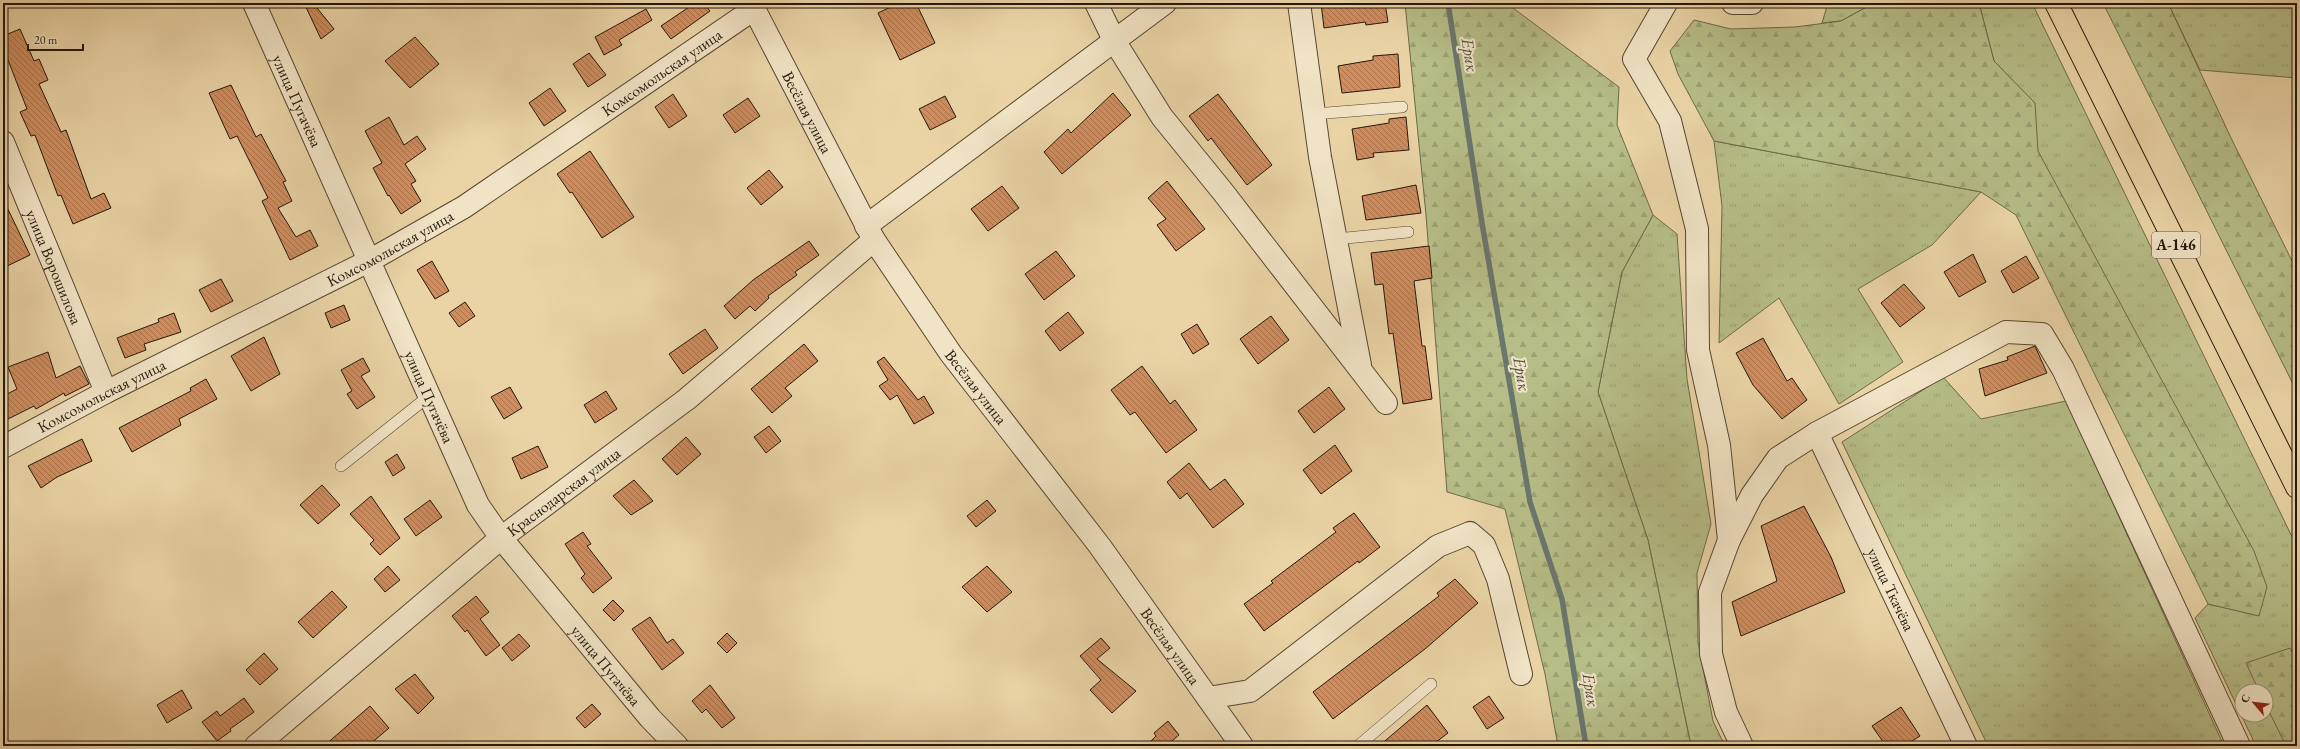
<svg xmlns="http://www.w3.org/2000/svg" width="2300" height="749" viewBox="0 0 2300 749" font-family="'EB Garamond',serif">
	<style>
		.grass { fill: url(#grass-tufts); stroke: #6d6a48; fill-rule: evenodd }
		.forest { fill: url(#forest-firs); stroke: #6d6a48 }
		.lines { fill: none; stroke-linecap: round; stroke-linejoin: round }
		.stream { stroke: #6b766e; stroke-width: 5.5 }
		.building { fill: url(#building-back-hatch); stroke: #24170a }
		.service-casing { stroke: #564631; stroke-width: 12 }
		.minor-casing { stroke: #564631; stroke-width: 24 }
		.trunk-casing { stroke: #24170a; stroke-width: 24 }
		.service { stroke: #f1e3c5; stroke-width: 11 }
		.minor { stroke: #f1e3c5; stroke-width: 22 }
		.trunk { stroke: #ead4a6; stroke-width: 22 }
		.labels { text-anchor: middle; stroke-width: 4; stroke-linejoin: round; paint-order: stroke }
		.shield { fill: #f1e3c5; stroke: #625442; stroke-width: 1 }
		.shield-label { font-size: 15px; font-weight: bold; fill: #24170a }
		.street-label { font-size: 16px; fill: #24170a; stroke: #f1e3c5 }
		.water-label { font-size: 17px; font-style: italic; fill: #4e4f44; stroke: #f1e3c5 }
	</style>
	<defs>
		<pattern id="grass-tufts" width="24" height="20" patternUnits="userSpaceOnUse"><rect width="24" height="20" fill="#b6bd87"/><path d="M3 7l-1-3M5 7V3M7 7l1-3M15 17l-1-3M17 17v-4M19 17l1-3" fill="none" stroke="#9ca273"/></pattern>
		<pattern id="forest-firs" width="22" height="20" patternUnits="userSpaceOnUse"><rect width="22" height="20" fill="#b6bd87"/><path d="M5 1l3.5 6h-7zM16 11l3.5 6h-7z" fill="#9ca273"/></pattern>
		<pattern id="building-back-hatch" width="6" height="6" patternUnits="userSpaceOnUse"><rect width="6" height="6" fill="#d08d5e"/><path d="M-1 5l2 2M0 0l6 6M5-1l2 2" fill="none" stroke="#a9724c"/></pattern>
	</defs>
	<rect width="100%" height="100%" fill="#ead4a6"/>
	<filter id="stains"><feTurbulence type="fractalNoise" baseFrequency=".005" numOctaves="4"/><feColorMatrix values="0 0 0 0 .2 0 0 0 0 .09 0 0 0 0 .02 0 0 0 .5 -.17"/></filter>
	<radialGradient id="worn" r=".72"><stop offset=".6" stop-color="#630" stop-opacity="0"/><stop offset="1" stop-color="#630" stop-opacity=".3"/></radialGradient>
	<!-- grass -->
	<g class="grass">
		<polygon points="1828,3 1874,3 1841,21 1822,23"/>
		<path d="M 1979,3 L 2032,3 L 2297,547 L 2297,746 L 2256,746 L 2195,618 L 2208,604 L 2259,615 L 2037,151 L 2034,103 L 1994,61 ZM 2242,691 L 2266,691 L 2266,715 L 2242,715 Z"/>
		<polygon points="2168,3 2297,3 2297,78 2200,70"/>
		<polygon points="1714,141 1981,192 1932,245 1858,289 1903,362 1839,404 1779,298 1719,343 1722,206"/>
		<polygon points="1653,215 1677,234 1687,379 1711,524 1697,573 1698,642 1713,721 1725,746 1691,746 1648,540 1598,392 1622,272"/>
		<polygon points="1943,377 1981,419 2066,401 2224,746 1988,746 1842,442"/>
	</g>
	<!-- forest -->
	<g class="forest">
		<polygon points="1405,3 1510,3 1513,8 1619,87 1617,125 1653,215 1622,272 1598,392 1648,540 1691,746 1558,746 1545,674 1505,509 1447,492 1426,215"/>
		<polygon points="1874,3 1979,3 1994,61 2035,103 2038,151 2254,551 2267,587 2259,616 2208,604 2016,215 1981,192 1714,141 1678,74 1670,51 1694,20 1731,29 1795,27 1841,21"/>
		<polygon points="2103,3 2168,3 2232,140 2297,271 2297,392"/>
		<polygon points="2290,648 2297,662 2297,746 2286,746 2266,705 2266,691 2259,691 2246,663"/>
	</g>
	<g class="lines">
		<!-- stream -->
		<polyline class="stream" points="1448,3 1482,223 1530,502 1562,599 1586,746"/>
	</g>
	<!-- building -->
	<g class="building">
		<polygon points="304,3 313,3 334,29 321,39"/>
		<polygon points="695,3 703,3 710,11 671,39 661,26"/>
		<polygon points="899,3 916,3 935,43 900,60 878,13"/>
		<polygon points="1321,3 1385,3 1388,22 1366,25 1365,22 1324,28"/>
		<polygon points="646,9 652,20 619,40 622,45 604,55 595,37"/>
		<polygon points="20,29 34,61 39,59 48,80 39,84 61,132 66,130 91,199 104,193 111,208 73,224 61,195 58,196 35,135 31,136 20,112 27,109 3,47 3,36"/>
		<polygon points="415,37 439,64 410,88 385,61"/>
		<polygon points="589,53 606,75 588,87 573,64"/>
		<polygon points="1398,54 1400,87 1342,93 1338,66 1373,60 1373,56"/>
		<polygon points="231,85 256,137 261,134 286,181 283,182 292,201 278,208 296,237 310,230 318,246 290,260 262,201 268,198 237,136 230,139 209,93"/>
		<polygon points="550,88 566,111 544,126 529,103"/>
		<polygon points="1113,93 1131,115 1062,174 1044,152 1068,129 1071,133"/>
		<polygon points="673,94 687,116 669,128 655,107"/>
		<polygon points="1218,94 1272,165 1247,185 1211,138 1208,141 1189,116"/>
		<polygon points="945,96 956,117 930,130 919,109"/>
		<polygon points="748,98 760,116 735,133 723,115"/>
		<polygon points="389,117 404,145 417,136 426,149 405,164 416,181 411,184 421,201 401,214 389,195 388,196 373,168 382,163 365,131"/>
		<polygon points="1406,117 1409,150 1373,153 1374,157 1357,160 1352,129 1389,123 1389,119"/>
		<polygon points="590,151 634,217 602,238 572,192 570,193 557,174"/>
		<polygon points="769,170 783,187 761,205 747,188"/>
		<polygon points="1167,181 1205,229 1176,251 1157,225 1166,219 1148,198"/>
		<polygon points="1416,185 1421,213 1366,220 1362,196"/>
		<polygon points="1002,186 1019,208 988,231 971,209"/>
		<polygon points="3,199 30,255 3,268"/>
		<polygon points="809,241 819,255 795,272 797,275 768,296 769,298 755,311 750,306 735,319 724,306 753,280"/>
		<polygon points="1429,246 1432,278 1414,281 1422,346 1425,346 1432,399 1403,404 1393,333 1389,334 1383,284 1375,285 1371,253"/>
		<polygon points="1056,251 1075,276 1044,300 1025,274"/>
		<polygon points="1973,254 1986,282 1959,297 1944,272"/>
		<polygon points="2026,256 2039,278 2013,293 2001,271"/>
		<polygon points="432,261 449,291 435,299 417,270"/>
		<polygon points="221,279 233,301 211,312 199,290"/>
		<polygon points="1904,284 1925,308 1900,327 1881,303"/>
		<polygon points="465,302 475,316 459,327 449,313"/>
		<polygon points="344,305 350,320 331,328 325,313"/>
		<polygon points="1068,312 1084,333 1060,351 1045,331"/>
		<polygon points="174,313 181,332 144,344 146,350 125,358 117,338 159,322 158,319"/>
		<polygon points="1271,316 1289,340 1258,364 1240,339"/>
		<polygon points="1197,324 1209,344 1193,354 1181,334"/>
		<polygon points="705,329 718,348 683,374 669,354"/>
		<polygon points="264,337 280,374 251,391 231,356"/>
		<polygon points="1763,338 1787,381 1792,378 1807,400 1782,419 1753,385 1736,353"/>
		<polygon points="804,344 818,361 785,388 792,396 772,413 751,389"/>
		<polygon points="2035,346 2047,373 1985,396 1979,369 2008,360 2007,357"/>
		<polygon points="48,352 56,378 80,366 89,384 65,396 64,393 36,409 34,406 8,419 3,410 3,396 17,389 8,367"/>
		<polygon points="884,357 918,400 924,396 934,413 914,424 897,395 890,400 879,386 888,380 877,362"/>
		<polygon points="363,358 370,371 361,376 375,397 357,409 347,394 352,391 341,370"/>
		<polygon points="1142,366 1170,404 1175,400 1197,430 1166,453 1135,412 1130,415 1111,390"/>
		<polygon points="206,379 217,399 179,419 181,425 132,452 119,428 191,391 190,388"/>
		<polygon points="510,387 522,408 504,419 491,397"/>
		<polygon points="1329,387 1345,409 1314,433 1298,411"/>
		<polygon points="606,391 617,409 595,423 584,405"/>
		<polygon points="769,426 781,441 766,453 754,437"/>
		<polygon points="686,437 701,454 677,475 662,459"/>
		<polygon points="82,439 92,461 57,477 41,488 28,466"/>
		<polygon points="1335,445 1352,471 1321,494 1303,470"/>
		<polygon points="538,446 548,467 521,479 512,458"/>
		<polygon points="397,454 405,468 393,476 385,462"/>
		<polygon points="1189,463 1210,490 1225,479 1244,504 1213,528 1187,493 1180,499 1167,482"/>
		<polygon points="634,480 653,501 631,515 613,496"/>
		<polygon points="322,485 340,505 318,524 300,505"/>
		<polygon points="371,496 400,538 380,555 370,544 374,540 350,514"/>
		<polygon points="430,500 442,517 416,536 404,519"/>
		<polygon points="987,500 996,511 976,527 967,516"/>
		<polygon points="1804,506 1831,557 1845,592 1741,636 1732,602 1777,581 1761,526"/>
		<polygon points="1354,513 1380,547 1359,563 1358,561 1264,631 1244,604 1273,583 1271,581 1336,532 1333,528"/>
		<polygon points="583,532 591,544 587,546 612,578 593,593 581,578 585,574 565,544"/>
		<polygon points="388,566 400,580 385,592 374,579"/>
		<polygon points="987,566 1012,592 987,612 962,587"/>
		<polygon points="1455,579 1478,603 1425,649 1333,719 1313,692 1439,596 1437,593"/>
		<polygon points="332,591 347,607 313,638 298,622"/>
		<polygon points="476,596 489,612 480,619 500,645 486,656 467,630 465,632 452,616"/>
		<polygon points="613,600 624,611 614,621 603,610"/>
		<polygon points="650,617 667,643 673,639 684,653 662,670 632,629"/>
		<polygon points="727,633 737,643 727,653 717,643"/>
		<polygon points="519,634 530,646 512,661 502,648"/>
		<polygon points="1101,638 1110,648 1097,659 1136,691 1112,713 1090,690 1101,680 1080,656"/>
		<polygon points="264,653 278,669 260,685 246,670"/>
		<polygon points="415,674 434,698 418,714 395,689"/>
		<polygon points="710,685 735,718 722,728 706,709 702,713 692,701"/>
		<polygon points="182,690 192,708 167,723 157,705"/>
		<polygon points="1489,696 1504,718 1487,729 1473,707"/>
		<polygon points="244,698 254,712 230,729 231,731 217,741 202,722 217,711 220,716"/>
		<polygon points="592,704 601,714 585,728 576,718"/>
		<polygon points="1427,705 1448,733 1431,746 1379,746"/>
		<polygon points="370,706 389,728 368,746 324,746"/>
		<polygon points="1901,707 1920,736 1904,746 1886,746 1872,726"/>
		<polygon points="1168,721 1179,735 1166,746 1146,746 1156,736 1154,733"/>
	</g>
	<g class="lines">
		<defs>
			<g id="service">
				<polyline points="1314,114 1402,107"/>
				<polyline points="1336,239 1408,232"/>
				<polyline points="341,466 429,396"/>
				<polyline points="1358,746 1431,684"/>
			</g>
			<g id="minor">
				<path id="s1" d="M 254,3 L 478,505 L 501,538 L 650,718 L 677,746"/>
				<path id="s2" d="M 751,3 L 874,240 L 951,354 L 1099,545 L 1242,746"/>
				<polyline points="1096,3 1115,42 1162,117 1223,192 1386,403"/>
				<polyline points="1299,3 1320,157 1360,365"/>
				<polyline points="1666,3 1634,59 1670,121 1697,229 1698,350 1719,445 1729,540"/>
				<polyline points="1733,3 1752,3"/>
				<path id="s3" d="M 3,142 L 106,392"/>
				<polyline points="866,226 1165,3"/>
				<path id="s4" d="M 1817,433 L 1966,746"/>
				<path id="s5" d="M 3,447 L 106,392 L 369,261 L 464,207 L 754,9"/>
				<polyline points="1208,698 1250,691 1438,546 1470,533 1484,545 1498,579 1521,674"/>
				<path id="s6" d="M 256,746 L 501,538 L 687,399 L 874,240"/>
				<polyline points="1742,746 1726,712 1711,654 1710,592 1729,540 1752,495 1778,458 1817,433 2006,332 2042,334 2063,369 2239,746"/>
			</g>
			<polyline id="trunk" points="2056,3 2297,487"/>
		</defs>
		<!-- service casing -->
		<use href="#service" class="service-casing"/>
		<!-- minor casing -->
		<use href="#minor" class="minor-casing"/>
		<!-- trunk casing -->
		<use href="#trunk" class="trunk-casing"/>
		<!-- service -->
		<use href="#service" class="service"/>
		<!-- minor -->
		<use href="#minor" class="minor"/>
		<!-- trunk -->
		<use href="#trunk" class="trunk"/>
	</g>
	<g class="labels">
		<!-- shield labels -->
		<rect class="shield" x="2152" y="232" width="48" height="26" rx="3"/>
		<g class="shield-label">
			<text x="2176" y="250">А-146</text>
		</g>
		<!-- street labels -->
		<g class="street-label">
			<text dy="6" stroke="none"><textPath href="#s5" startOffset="759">Комсомольская улица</textPath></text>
			<text dy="6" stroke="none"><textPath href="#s1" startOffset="107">улица Пугачёва</textPath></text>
			<text dy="6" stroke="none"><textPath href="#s2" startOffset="123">Весёлая улица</textPath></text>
			<text dy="6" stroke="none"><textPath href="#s5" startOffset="435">Комсомольская улица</textPath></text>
			<text dy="6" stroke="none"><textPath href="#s3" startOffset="135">улица Ворошилова</textPath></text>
			<text dy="6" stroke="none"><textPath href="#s2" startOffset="446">Весёлая улица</textPath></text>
			<text dy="6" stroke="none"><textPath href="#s5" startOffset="111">Комсомольская улица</textPath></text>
			<text dy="6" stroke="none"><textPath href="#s1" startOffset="431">улица Пугачёва</textPath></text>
			<text dy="6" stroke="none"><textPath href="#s6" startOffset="399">Краснодарская улица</textPath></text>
			<text dy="6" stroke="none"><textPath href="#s4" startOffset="173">улица Ткачёва</textPath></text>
			<text dy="6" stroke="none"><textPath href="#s2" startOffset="770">Весёлая улица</textPath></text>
			<text dy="6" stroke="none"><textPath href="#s1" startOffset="755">улица Пугачёва</textPath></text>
		</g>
		<!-- water labels -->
		<g class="water-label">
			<text transform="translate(1470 55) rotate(81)" y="6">Ерик</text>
			<text transform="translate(1522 374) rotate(80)" y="6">Ерик</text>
			<text transform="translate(1591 690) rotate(81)" y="6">Ерик</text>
		</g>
	</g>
	<!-- margin -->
	<rect width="2300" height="749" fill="none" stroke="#ead4a6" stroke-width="16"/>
	<rect x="4" y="4" width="2292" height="741" fill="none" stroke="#24170a" stroke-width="2"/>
	<rect x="8" y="8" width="2284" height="733" fill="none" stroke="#24170a"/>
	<!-- north arrow -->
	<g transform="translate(2254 703) rotate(298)"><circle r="19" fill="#f1e3c5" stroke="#9f917a"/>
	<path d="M0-3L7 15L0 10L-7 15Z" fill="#8f2418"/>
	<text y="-6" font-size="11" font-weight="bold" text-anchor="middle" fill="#24170a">С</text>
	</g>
	<!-- scale -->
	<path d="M28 44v6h55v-6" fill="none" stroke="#24170a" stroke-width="2"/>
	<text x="34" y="44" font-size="12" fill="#24170a" stroke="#f1e3c5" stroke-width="3" paint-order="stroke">20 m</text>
	<rect width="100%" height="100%" filter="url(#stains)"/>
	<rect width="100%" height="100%" fill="url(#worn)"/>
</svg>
